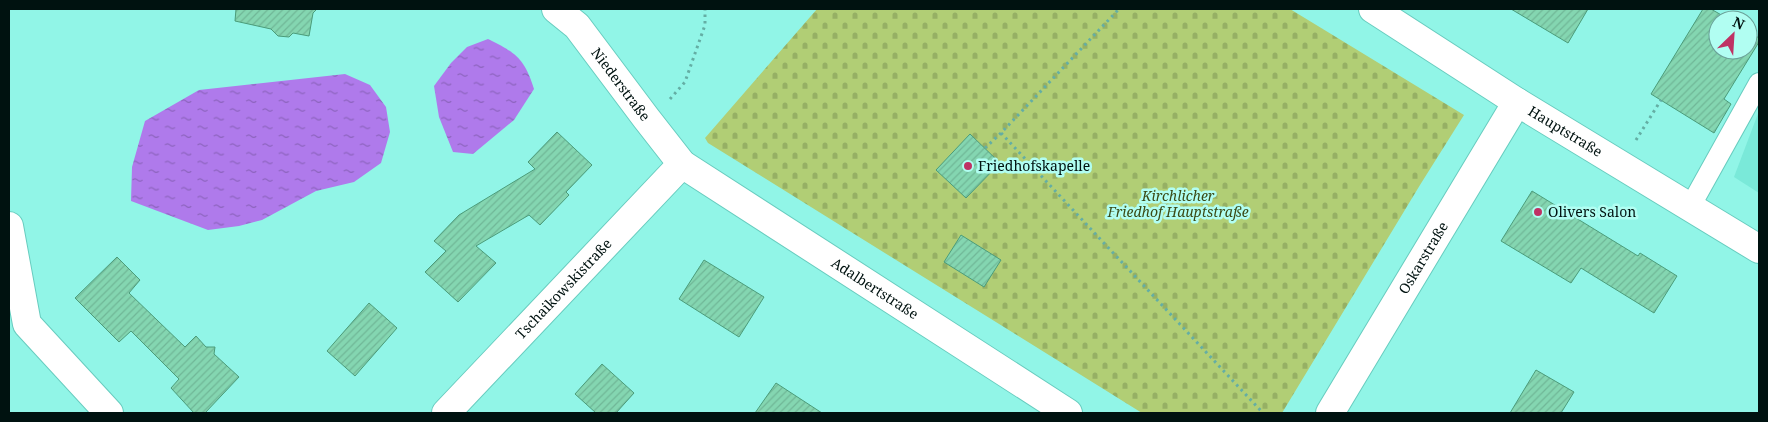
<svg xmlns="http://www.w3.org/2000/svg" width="1768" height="422" viewBox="0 0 1768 422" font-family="'Noto Serif',serif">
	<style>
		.built { fill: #7ae9d9 }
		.cemetery { fill: url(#cemetery-stones) }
		.water { fill: url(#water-ripples) }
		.building { fill: url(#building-hatch); stroke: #4b9c7a }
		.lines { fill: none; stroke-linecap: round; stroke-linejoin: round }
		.lane-casing { stroke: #68ccbf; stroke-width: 22 }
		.street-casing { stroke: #68ccbf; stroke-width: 30 }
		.secondary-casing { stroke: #68ccbf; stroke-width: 30 }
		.path { stroke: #64aea4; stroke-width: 3; stroke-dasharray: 2.5 4; stroke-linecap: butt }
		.lane { stroke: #fff; stroke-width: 20 }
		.street { stroke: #fff; stroke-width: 28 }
		.secondary { stroke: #fff; stroke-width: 28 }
		.poi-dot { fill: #bf3264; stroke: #b1fef2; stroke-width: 2 }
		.labels { text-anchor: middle; stroke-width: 5; stroke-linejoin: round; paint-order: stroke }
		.street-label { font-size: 14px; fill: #001210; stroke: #b1fef2 }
		.poi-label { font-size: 14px; fill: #001210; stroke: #b1fef2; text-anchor: start }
		.park-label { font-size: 14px; font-style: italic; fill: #3b4a15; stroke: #b1fef2 }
	</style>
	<defs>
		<pattern id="cemetery-stones" width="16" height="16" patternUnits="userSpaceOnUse" patternTransform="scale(1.25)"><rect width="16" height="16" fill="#b1ce75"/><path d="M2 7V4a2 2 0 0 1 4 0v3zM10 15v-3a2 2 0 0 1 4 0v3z" fill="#96b064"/></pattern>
		<pattern id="water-ripples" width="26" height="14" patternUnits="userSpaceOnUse" patternTransform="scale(1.25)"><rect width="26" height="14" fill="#af7aeb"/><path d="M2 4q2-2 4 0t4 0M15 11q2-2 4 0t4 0" fill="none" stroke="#8c63bd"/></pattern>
		<pattern id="building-hatch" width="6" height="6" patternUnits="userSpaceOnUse" patternTransform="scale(1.25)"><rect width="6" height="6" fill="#84d6b1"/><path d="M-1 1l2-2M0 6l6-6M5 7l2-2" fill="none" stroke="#70b797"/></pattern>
	</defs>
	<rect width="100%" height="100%" fill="#91f5e7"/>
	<!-- built -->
	<polygon class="built" points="1759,111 1759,193 1734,177"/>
	<!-- cemetery -->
	<polygon class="cemetery" points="817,9 1290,9 1464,115 1420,185 1282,413 1142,413 708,143 705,138"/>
	<!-- water -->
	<g class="water">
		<path d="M 488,39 C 516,53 524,58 534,89 L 514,120 L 473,154 L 453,152 L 439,117 L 434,86 L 451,63 L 467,47 Z"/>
		<polygon points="345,74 370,85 386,107 390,132 381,163 354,182 316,191 262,220 239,226 208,230 131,201 132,167 145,121 199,90"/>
	</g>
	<!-- building -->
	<g class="building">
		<polygon points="236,9 317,9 313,13 309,36 293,33 289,37 278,36 271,29 235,21"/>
		<polygon points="1511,9 1588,9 1568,43"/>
		<polygon points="1703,9 1711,9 1730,20 1718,20 1718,50 1748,50 1748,31 1759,38 1759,42 1724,99 1731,104 1714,133 1651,94"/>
		<polygon points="557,132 592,165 566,192 569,195 540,225 529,215 476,246 496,263 458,302 425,272 446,251 434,241 459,215 535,169 528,162"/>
		<polygon points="970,134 1000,163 966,198 936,170"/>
		<polygon points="1532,191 1638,256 1640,253 1677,276 1654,313 1581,268 1571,283 1501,241"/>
		<polygon points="961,235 1001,260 984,287 944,262"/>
		<polygon points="117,257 140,280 129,293 185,347 196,336 206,347 215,347 214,354 239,377 205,413 194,413 171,388 179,379 131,331 119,342 75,298"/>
		<polygon points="704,260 764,297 739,337 679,299"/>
		<polygon points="369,303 397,328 355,376 327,351"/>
		<polygon points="602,364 634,393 616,413 596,413 575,394"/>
		<polygon points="1536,370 1574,392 1561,413 1510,413"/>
		<polygon points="776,383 822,413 755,413"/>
	</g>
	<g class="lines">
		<defs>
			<polyline id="lane" points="1690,207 1759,83"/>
			<g id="street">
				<path id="s1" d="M 556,9 L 577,26 L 646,118 L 682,164 L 1068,413"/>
				<polyline points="9,226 27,324 109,413"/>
				<path id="s2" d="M 446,413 L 682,164"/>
				<path id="s3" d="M 1330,413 L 1517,102"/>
			</g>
			<g id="secondary">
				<path id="s4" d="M 1373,9 L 1517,102 L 1759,249"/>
			</g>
		</defs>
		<!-- lane casing -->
		<use href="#lane" class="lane-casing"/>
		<!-- street casing -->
		<use href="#street" class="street-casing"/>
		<!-- secondary casing -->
		<use href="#secondary" class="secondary-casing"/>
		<!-- path -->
		<g class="path">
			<polyline points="670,99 685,82 705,25 705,9"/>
			<polyline points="1001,133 1263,413"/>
			<polyline points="1636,140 1661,100"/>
			<polyline points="985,148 1001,133 1119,9"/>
		</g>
		<!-- lane -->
		<use href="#lane" class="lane"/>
		<!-- street -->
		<use href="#street" class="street"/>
		<!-- secondary -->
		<use href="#secondary" class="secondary"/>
	</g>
	<!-- markers -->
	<g class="poi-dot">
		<circle cx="968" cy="166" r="5"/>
		<circle cx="1538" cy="212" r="5"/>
	</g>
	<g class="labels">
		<!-- street labels -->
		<g class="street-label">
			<text dy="5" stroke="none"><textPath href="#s1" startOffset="100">Niederstraße</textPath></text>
			<text dy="5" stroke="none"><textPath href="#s4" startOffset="228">Hauptstraße</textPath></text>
			<text dy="5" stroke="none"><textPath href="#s3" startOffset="181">Oskarstraße</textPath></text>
			<text dy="5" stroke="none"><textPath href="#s2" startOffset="171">Tschaikowskistraße</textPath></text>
			<text dy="5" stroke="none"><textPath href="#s1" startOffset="430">Adalbertstraße</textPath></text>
		</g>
		<!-- poi labels -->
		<g class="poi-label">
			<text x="978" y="171">Friedhofskapelle</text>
			<text x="1548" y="217">Olivers Salon</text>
		</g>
		<!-- park labels -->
		<g class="park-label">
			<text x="1178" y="201">Kirchlicher<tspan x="1178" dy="16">Friedhof Hauptstraße</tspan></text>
		</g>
	</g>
	<!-- border -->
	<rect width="1768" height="422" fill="none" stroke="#001210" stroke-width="20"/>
	<!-- north arrow -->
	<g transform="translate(1733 35) rotate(25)"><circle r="24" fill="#b1fef2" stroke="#6aa098"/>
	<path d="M0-4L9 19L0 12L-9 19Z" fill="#bf3264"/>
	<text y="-8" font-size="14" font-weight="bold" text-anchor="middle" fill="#001210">N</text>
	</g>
</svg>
